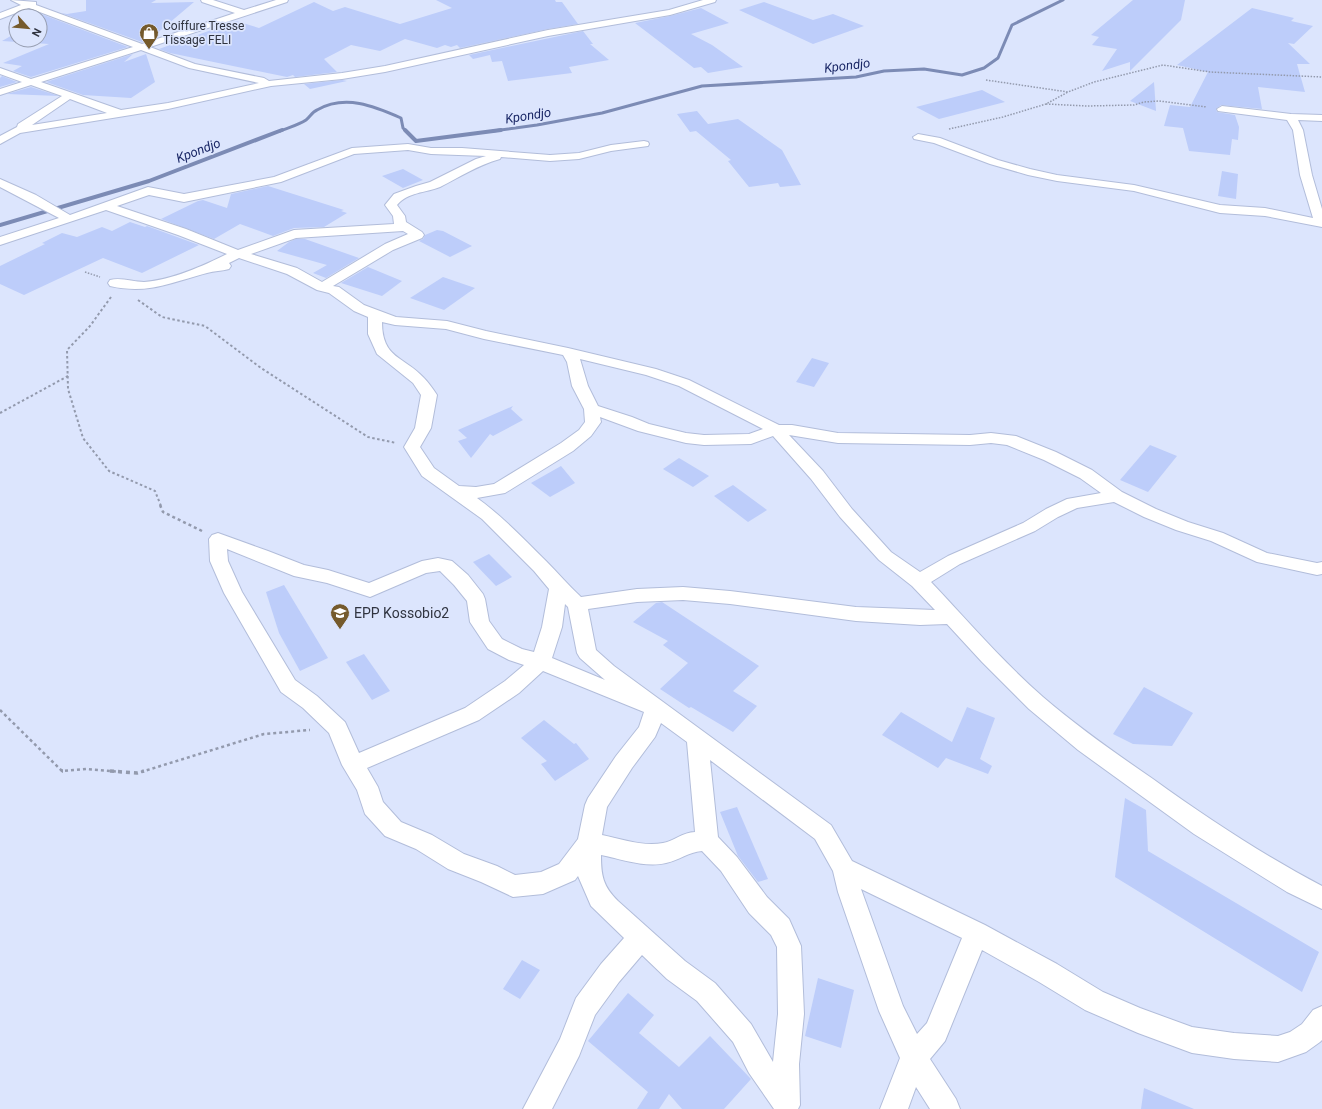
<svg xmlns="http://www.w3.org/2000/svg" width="1322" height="1109" viewBox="0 0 1322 1109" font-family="Roboto,sans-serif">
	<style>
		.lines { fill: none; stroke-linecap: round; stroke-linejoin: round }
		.stream-far1 { stroke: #7c8bb5; stroke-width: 3 }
		.stream { stroke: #7c8bb5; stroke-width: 4 }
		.building { fill: #bdcdfa }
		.minor-casing { stroke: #b2bdda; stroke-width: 2 }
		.path-far3 { stroke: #939aad; stroke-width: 1.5; stroke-dasharray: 1.5 1.5; stroke-linecap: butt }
		.path-far2 { stroke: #939aad; stroke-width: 2; stroke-dasharray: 2.5 2.5; stroke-linecap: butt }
		.path-far1 { stroke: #939aad; stroke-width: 2.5; stroke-dasharray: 3 3; stroke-linecap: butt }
		.path { stroke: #939aad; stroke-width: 3.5; stroke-dasharray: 4 4; stroke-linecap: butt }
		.minor { fill: #fff; fill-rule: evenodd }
		.labels { text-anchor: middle; stroke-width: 3.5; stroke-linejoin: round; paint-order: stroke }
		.far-poi-label { font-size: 12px; fill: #303440; stroke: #dce5fd; text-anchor: start }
		.far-water-label { font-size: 13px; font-style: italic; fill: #1a2766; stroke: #dce5fd }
		.poi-label { font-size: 14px; fill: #303440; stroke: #dce5fd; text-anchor: start }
	</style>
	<rect width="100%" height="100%" fill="#dce5fd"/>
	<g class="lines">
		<!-- stream-far1 -->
		<g class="stream-far1">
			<path d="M 280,131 C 287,128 299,125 306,120 C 310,117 312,112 317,110 C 345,94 374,106 401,118 L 403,128 L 406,131"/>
			<polyline points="493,131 537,125 602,113 702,86 856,77 884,71 924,69 962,75 984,68 998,58 1012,25 1063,0"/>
		</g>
		<!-- stream -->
		<g class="stream">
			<polyline points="405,130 416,141 501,130"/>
			<polyline points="0,225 149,181 282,130"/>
		</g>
	</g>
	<!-- building -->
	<g class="building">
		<polygon points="86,0 156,0 151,3 194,2 149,40 142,42 61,13 67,14 86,11"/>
		<polygon points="436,0 555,0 556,2 562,2 578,24 548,29 460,48 457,45 451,47 445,45 437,48 405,39 380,51 351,45 324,59 337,72 295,77 293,75 287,77 170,53 159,49 236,21 259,28 314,2 333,11 345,7 400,24 452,8"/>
		<polygon points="1133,0 1185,0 1181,20 1130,71 1130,62 1102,71 1117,49 1092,45 1099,37 1091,35"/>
		<polygon points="764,2 813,20 833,14 864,26 813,44 739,10"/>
		<polygon points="701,8 729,23 691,34 712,45 743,67 708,73 701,67 694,68 635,23 670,16"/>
		<polygon points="1252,8 1294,18 1291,21 1313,26 1294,44 1288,43 1310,64 1297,64 1305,92 1258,87 1262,109 1221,105 1216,109 1217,112 1235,115 1239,127 1238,140 1232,139 1230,155 1189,151 1183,128 1164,126 1170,105 1190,107 1208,72 1177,65"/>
		<polygon points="41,14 128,47 31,77 13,71 22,66 3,63 49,44 2,41 16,33 16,40 40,40 40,16 35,16"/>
		<polygon points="583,31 593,44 590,44 609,60 569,67 572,73 508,81 502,61 492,62 490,55 473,59 469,55"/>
		<polygon points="133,54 124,62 146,54 155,82 131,98 83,95 46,82"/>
		<polygon points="2,76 17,82 0,87 0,78"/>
		<polygon points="342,80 347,81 310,89 304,84"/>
		<polygon points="1154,82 1156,111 1130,101"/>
		<polygon points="31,87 59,96 7,94"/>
		<polygon points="982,90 1005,102 939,119 916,107"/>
		<polygon points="697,111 708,124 738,119 782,150 801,185 780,187 778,183 749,187 728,161 731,160 696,131 690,132 677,114"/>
		<polygon points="403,169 423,180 403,188 382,176"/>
		<polygon points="1222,171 1238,174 1236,199 1218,196"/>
		<polygon points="268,186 344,210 341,211 347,213 324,227 294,228 273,236 240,224 214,239 161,219 198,201 203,200 227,208 231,194"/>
		<polygon points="130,222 145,227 147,226 199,245 142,273 103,258 24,295 0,284 0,266 45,244 42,243 62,233 77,237 102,227 112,231"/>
		<polygon points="437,230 443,231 472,246 450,257 419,241 423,239 425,235"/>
		<polygon points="296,239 305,239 359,258 326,278 313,273 327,265 277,251 289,242"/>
		<polygon points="368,267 402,281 382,296 341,283"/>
		<polygon points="443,277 475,288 444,310 410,298"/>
		<polygon points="812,358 829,363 814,387 796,382"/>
		<polygon points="513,406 511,409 523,420 493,436 490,434 471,458 458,441 467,438 458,430"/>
		<polygon points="1150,445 1177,456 1148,492 1120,480"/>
		<polygon points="679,458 709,476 693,487 663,469"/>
		<polygon points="561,466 575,483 550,497 531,483"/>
		<polygon points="733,485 767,510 748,522 714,496"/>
		<polygon points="489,554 512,577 496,586 473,562"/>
		<polygon points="284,585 328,658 300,671 279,633 266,592"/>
		<polygon points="662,602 759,666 733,691 757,706 733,732 691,707 689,708 660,689 688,663 663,645 668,641 633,622 656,603"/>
		<polygon points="364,654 390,691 372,700 346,662"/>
		<polygon points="1144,687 1193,713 1172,746 1133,744 1113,734"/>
		<polygon points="967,707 995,718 980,759 992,766 988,774 946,758 938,768 882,735 901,712 952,742"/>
		<polygon points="544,720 574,744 576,743 589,759 555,781 541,764 547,761 521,738"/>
		<polygon points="1125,798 1146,810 1148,851 1319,952 1302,992 1115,877"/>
		<polygon points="737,807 768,879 758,882 738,856 720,812"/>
		<polygon points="522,960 540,970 520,999 503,989"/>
		<polygon points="818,978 854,990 841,1048 805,1036"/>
		<polygon points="628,993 654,1015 639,1033 679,1067 710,1036 751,1079 724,1109 682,1109 669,1094 659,1109 637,1109 648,1092 588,1041"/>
		<polygon points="1144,1088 1194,1109 1141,1109"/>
	</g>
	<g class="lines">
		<defs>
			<g id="minor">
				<path d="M 11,0 L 36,2 L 36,5 L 142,44 L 235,13 L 202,2 L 201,0 L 213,0 L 244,10 L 276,0 L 288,0 L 287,2 L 150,47 L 195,64 L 264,78 L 269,81 L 342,73 L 385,66 L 548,30 L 669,10 L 703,0 L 716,0 L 715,2 L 670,15 L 548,36 L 385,72 L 342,79 L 271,86 L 168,109 L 20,133 L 0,144 L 0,136 L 17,127 L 18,124 L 62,96 L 31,85 L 0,95 L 0,89 L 22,82 L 0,74 L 0,68 L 31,79 L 133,47 L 29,8 L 0,19 L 0,13 L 21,5 ZM 141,50 L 189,68 L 259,83 L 168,103 L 121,110 L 41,82 ZM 70,99 L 107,113 L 32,125 Z"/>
				<polygon points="1222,106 1291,114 1322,115 1322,121 1298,120 1303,130 1312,175 1322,209 1322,227 1265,216 1220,213 1134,191 1057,181 1028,175 990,164 934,143 914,139 913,137 918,134 940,138 998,160 1030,169 1057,175 1134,185 1220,205 1265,208 1313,218 1300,175 1293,130 1287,120 1218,111 1217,109"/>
				<path d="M 644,141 L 648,142 L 649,144 L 648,146 L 611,151 L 579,159 L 550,161 L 501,157 L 500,159 C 478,165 460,177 440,187 C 425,193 408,192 397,205 L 405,216 L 406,222 L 422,232 L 424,235 L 422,238 L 393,250 L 333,286 L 339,287 L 364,305 L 396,317 L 447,321 L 486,331 L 568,348 L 656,369 L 689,380 L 779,425 L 792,425 L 838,433 L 970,435 L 991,433 L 1016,436 L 1056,452 L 1092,470 L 1122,492 L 1156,509 L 1188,522 L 1223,533 L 1267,553 L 1317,563 L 1322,562 L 1322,574 L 1317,575 L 1257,562 L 1211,541 L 1176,530 L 1144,517 L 1114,502 L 1077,508 L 1058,517 L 1035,531 L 960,564 L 931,582 C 968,621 1003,662 1043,697 C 1078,727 1115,753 1153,779 C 1207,818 1263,855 1322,886 L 1322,909 L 1287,892 L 1194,834 L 1078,750 L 1029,709 L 982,662 L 947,624 L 920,625 L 856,621 L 730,604 L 683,600 L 637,602 L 588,609 L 596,650 L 614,666 L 831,825 L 852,861 L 985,925 L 1057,964 L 1103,992 L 1140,1008 L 1192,1027 L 1234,1033 L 1278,1036 L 1290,1032 L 1302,1024 L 1313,1010 L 1322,1006 L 1322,1040 L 1320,1042 L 1306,1052 L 1278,1062 L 1234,1059 L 1192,1053 L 1138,1033 L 1085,1010 L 1039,982 L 982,950 L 945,1041 L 930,1059 L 956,1099 L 960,1109 L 930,1109 L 916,1087 L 908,1109 L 880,1109 L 900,1058 L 879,1011 L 838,892 L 833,871 L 815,839 L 710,760 L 718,837 L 737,857 L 767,897 L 789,919 L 801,946 L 804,1014 L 799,1064 L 800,1105 L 798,1109 L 774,1109 L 749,1073 L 733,1042 L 697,1001 L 667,979 L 642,955 L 619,982 L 595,1015 L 579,1056 L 552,1109 L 523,1109 L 560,1039 L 576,998 L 601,964 L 624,938 L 591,906 L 578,876 L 575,880 L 543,894 L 513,897 L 481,882 L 448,869 L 416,849 L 385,836 L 365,814 L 357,790 L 342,765 L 329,733 L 303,708 L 281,692 L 224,593 L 210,561 L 209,539 L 212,535 L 218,533 L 268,551 L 304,565 L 328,570 L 369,583 L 422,561 L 438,558 L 452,561 L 468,575 L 483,594 L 485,599 L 489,621 L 502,639 L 522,649 L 534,652 L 542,627 L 549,589 L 534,571 L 482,519 L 422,476 L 404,447 L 415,428 L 421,395 L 413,383 L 377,354 L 368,334 L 368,317 L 354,311 L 329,293 L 317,290 L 287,274 L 239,258 L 229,263 L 231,266 L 229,269 C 222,271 214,271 207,273 C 172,282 148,295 110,286 L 108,283 L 110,280 C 121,277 133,282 144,282 C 172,280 203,266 227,254 L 178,235 L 106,210 L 0,245 L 0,237 L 59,218 L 0,187 L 0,179 L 36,195 L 70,215 L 148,187 L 184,194 L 274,177 L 352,148 L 408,144 L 431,148 L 462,148 L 550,155 L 579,153 L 611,145 ZM 408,150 L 431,154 L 486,156 L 476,159 L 430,182 L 416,186 L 394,194 L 385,205 L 393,216 L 394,224 L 294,230 L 238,250 L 186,229 L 117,206 L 149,195 L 184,202 L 281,182 L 354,154 ZM 403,231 L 408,234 L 385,244 L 322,282 L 297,268 L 251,254 L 296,238 ZM 382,322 L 395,325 L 446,329 L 484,339 L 563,355 L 567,362 L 572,386 L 584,409 L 585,422 L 579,430 L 561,443 L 494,484 L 476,487 L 459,486 L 434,468 L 420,447 L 431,428 L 437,395 C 433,389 429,383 424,378 C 404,356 382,359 382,322 ZM 580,359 L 646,375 L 679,386 L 763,429 L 749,434 L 704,435 L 686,433 L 649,424 L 632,417 L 598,406 L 588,386 ZM 600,417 L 638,431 L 686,443 L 704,445 L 751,444 L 773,436 L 811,479 L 840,517 L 879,560 L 912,586 L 935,610 L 856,607 L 730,591 L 683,587 L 637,589 L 581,597 C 568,585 558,573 546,561 C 524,539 502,516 477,498 L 505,493 L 573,451 L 591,436 L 601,422 ZM 789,435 L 838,443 L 970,445 L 991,443 L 1007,445 L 1044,460 L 1080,478 L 1101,493 L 1067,499 L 1046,509 L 1023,523 L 948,556 L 920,572 L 891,552 L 852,509 L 823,471 ZM 227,549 L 294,576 L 327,583 L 370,597 L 426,573 L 440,571 L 454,585 L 467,601 L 470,622 L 488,649 L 509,660 L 524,665 L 505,681 L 465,708 L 359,753 L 345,722 L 317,696 L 295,680 L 242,592 L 228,561 ZM 565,604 L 568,607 L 577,653 L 580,658 L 605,680 L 552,658 L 562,627 ZM 543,671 L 644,712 L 639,727 L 616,756 L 588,798 L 585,805 L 578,839 L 559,864 L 541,872 L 515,875 L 497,866 L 464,854 L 432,835 L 401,822 L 383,802 L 378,787 L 367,768 L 479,720 L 519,693 ZM 661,723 L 687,742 L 695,832 C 683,832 674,841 663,843 C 644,847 621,839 602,835 L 607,807 L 632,768 L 655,737 ZM 702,851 L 721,871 L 749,913 L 771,935 L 777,947 L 778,1014 L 773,1062 L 751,1024 L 715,983 L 685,961 L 618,901 C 603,886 601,876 601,855 C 621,859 645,868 666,863 C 680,860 688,852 702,851 ZM 861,889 L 962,938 L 927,1023 L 917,1034 L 903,1006 Z"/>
			</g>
		</defs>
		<!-- minor casing -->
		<use href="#minor" class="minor-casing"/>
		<!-- path-far3 -->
		<g class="path-far3">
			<polyline points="986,80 1068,92 1094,82 1163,65 1210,72 1322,77"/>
			<polyline points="1046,104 1087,106 1134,105 1144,102 1159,101 1207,107"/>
			<polyline points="949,129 1003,117 1046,104 1068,92"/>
			<polyline points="85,272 100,277"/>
		</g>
		<!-- path-far2 -->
		<g class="path-far2">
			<polyline points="111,297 90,326 67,350 68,389 83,438 109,471 155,491 161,506"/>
			<polyline points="138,300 162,317 205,326 261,368 368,437 396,443"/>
			<polyline points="0,413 68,376"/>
		</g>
		<!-- path-far1 -->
		<g class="path-far1">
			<polyline points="160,505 163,512 202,531"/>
			<polyline points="0,710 62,771 86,769 123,772"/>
			<polyline points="141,772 264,734 310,730"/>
		</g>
		<!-- path -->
		<g class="path">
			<polyline points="62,771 63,771"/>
			<polyline points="110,771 137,773 144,771"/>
		</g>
		<!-- minor -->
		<use href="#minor" class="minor"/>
	</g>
	<!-- icons -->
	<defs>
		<symbol id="shop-pin" viewBox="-11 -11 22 30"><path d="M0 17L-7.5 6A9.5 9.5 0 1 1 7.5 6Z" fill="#755a2c" stroke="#dce5fd"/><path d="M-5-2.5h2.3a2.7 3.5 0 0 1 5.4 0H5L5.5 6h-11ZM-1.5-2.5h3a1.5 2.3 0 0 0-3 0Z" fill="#fff"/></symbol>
		<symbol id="school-pin" viewBox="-11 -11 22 30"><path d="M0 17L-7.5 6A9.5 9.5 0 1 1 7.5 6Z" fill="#755a2c" stroke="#dce5fd"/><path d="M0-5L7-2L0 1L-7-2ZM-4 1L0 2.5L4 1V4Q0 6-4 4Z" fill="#fff"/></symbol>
	</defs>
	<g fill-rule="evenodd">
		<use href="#shop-pin" x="138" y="22" width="22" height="30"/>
		<use href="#school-pin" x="329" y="602" width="22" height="30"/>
	</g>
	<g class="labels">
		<!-- far-poi labels -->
		<g class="far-poi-label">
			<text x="163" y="30">Coiffure Tresse<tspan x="163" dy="14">Tissage FELI</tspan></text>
		</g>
		<!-- far-water labels -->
		<g class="far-water-label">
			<text transform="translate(847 65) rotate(-7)" y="5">Kpondjo</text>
			<text transform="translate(528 115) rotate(-9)" y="5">Kpondjo</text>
			<text transform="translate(198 150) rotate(-21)" y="5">Kpondjo</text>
		</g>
		<!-- poi labels -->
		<g class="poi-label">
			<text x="354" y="618">EPP Kossobio2</text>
		</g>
	</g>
	<!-- north arrow -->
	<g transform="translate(28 28) rotate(117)"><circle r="19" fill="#dce5fd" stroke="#979eb1"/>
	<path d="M0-3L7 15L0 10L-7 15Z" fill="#755a2c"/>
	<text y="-6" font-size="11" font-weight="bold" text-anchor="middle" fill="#303440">N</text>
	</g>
</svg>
